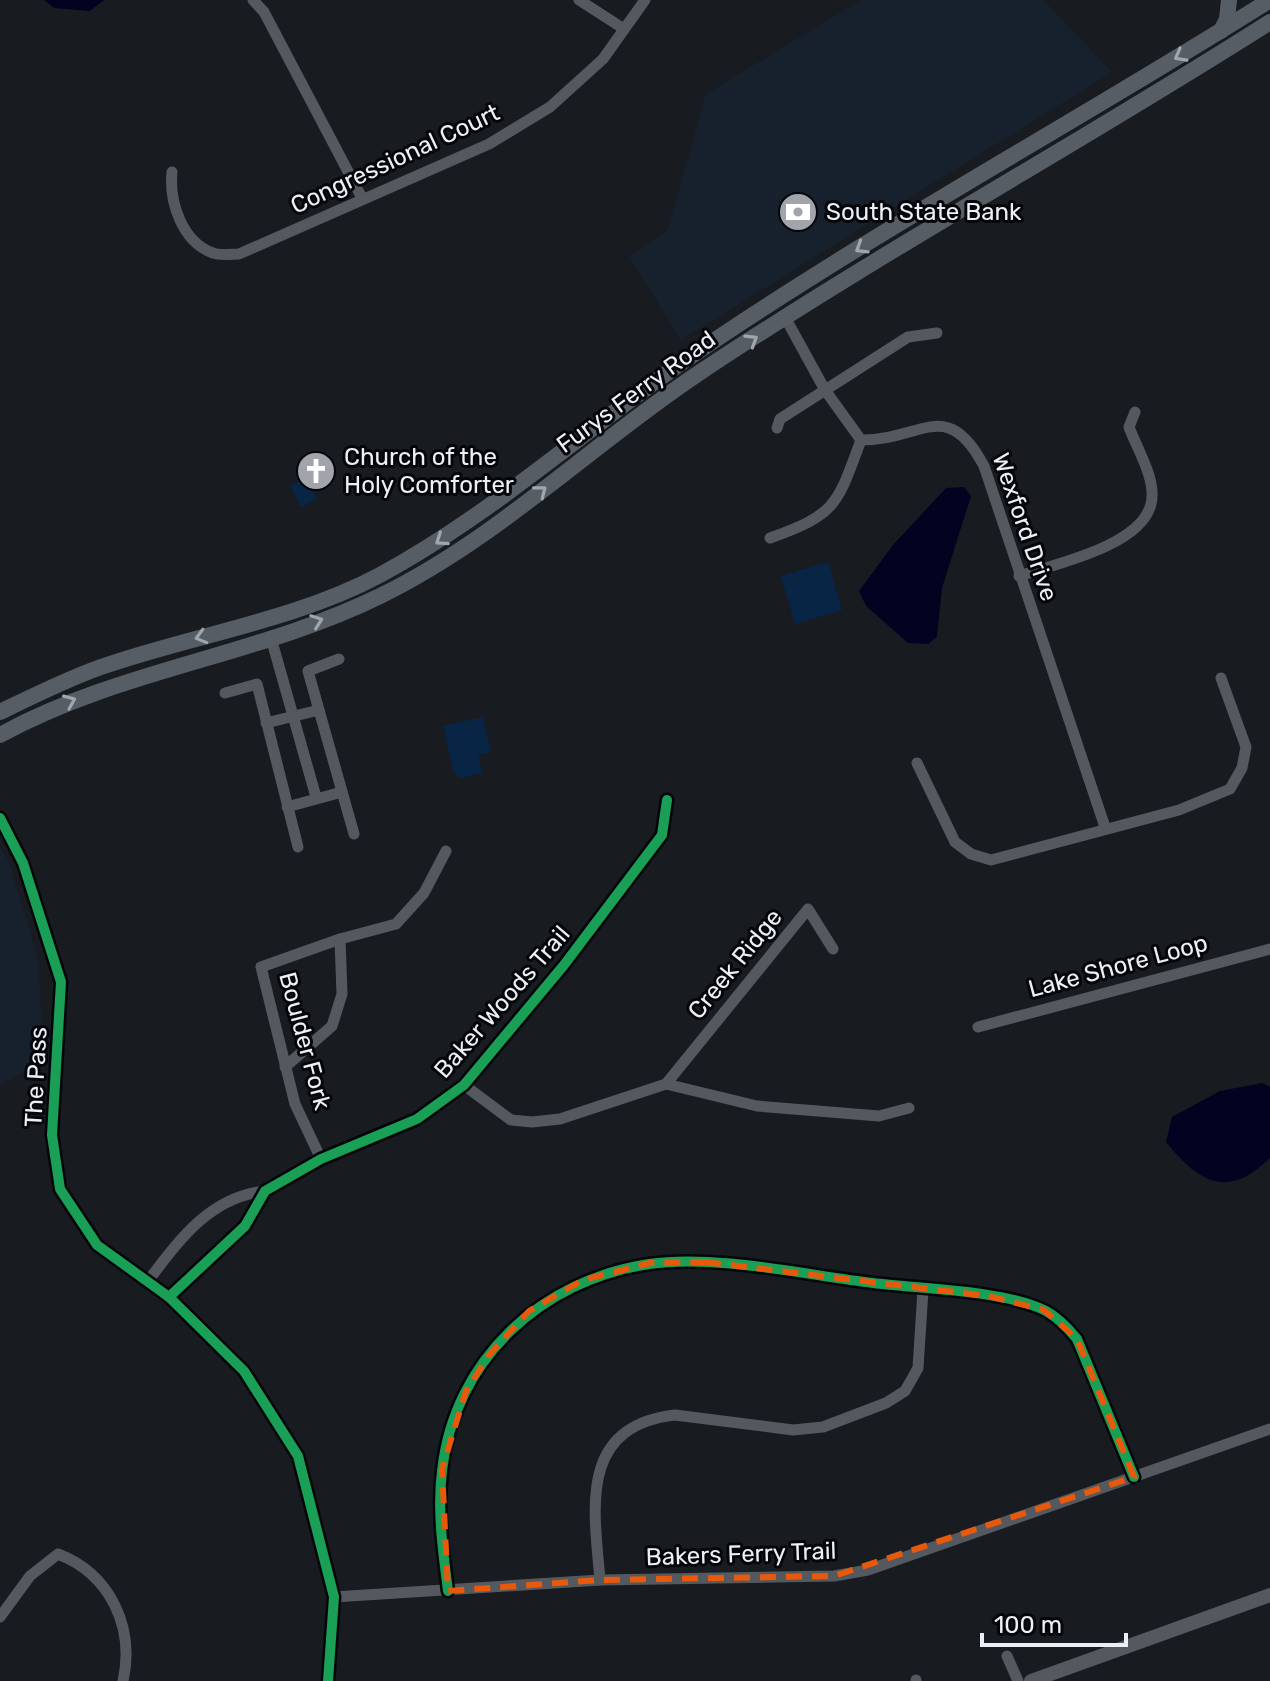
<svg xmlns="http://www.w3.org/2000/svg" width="1270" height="1681" viewBox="0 0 1270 1681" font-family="Rubik,sans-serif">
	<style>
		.built { fill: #17202d }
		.green { fill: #082546 }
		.water { fill: #020320 }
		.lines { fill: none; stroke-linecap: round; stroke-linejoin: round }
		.minor { stroke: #545960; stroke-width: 11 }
		.tertiary { stroke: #545960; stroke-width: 14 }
		.secondary { stroke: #565d64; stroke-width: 16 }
		.cycleway-casing { stroke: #040609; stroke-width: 15 }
		.cycleway { stroke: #1a9f57; stroke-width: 10 }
		.oneway { stroke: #a0a6ad }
		.marked { fill: none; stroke: #e8590c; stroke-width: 6; stroke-dasharray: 16 10; stroke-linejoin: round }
		.labels { text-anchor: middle; stroke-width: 6; stroke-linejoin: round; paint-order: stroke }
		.street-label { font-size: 24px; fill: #ebeff6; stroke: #040609 }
		.poi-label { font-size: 24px; fill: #ebeff6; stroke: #040609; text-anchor: start }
	</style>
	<rect width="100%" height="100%" fill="#181c20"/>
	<!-- built -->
	<g class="built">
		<polygon points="861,0 1044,0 1112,72 681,340 629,256 667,231 706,94"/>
		<polygon points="0,847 9,862 38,958 44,1061 0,1085"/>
	</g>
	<!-- green -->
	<g class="green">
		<polygon points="307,477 317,499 301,507 290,486"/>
		<polygon points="828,562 842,610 795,624 781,576"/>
		<polygon points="483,717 491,752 478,755 482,773 461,778 454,773 443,726"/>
	</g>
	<!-- water -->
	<g class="water">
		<polygon points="44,0 104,0 90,11 54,8"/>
		<polygon points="964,487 971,496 942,588 937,637 928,644 908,643 866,606 859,591 893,545 946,488"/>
		<path d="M 1262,1083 L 1270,1087 L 1270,1158 C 1228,1199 1200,1184 1166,1142 L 1172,1117 L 1220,1091 Z"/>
	</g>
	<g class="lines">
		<!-- minor -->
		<g class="minor">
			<polyline points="253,0 264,12 362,198"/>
			<polyline points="579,0 624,29"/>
			<path d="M 172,172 C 169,202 182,242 213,253 C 220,256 232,254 239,254 L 489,144 L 550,107 L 603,59 L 645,0"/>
			<path d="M 786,319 L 825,390 L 861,440 C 923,440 947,396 984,466 L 1105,827"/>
			<polyline points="777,428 780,419 908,337 937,333"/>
			<path d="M 770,538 C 837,514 837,505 861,440"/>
			<path d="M 1019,576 C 1055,564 1141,546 1151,504 C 1157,480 1137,449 1129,427 L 1135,412"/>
			<polyline points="271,638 316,797"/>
			<polyline points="339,659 308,671 354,834"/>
			<polyline points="225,693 257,684 298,847"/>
			<polyline points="266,723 319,710"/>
			<polyline points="917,763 955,842 971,854 991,860 1179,810 1230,789 1242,768 1246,747 1221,678"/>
			<polyline points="287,807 342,792"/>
			<polyline points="978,1027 1270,949"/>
			<polyline points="285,1067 332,1026 342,994 340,939"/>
			<polyline points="666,1084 808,909 833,949"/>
			<polyline points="464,1085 511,1120 532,1122 560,1119 666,1084 757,1106 879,1116 909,1108"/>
			<polyline points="321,1159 295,1104 261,967 340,939 396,924 424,893 446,851"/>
			<path d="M 148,1281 C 180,1239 210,1197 265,1191"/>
			<polyline points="169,1297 245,1226 265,1191 321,1159 417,1119 464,1085 564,965 662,835 667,800"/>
			<path d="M 600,1580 C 594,1509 578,1426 675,1415 L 793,1430 L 823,1427 L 886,1403 L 905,1391 L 918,1368 L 923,1290"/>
			<path d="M 448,1591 C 443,1551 437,1511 442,1471 C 454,1359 542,1280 649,1264 C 714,1254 806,1275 873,1283 C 920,1289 1005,1290 1046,1311 C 1059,1318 1068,1328 1077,1339 L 1134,1477"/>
			<polyline points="334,1597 600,1580 834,1576 868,1570 1270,1429"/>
			<path d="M 0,1617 L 30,1576 L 58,1554 C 110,1574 135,1627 123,1681"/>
			<polyline points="1007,1656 1018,1681"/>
			<polyline points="916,1680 916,1681"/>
		</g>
		<!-- tertiary -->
		<g class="tertiary">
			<polyline points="0,818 23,863 61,982 52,1135 60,1189 97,1245 169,1297 244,1371 298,1456 334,1597 328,1681"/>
			<polyline points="1031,1681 1270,1595"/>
		</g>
		<!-- secondary -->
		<g class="secondary">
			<polyline points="1221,31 1227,19 1229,0"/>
			<path d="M 0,712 C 33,696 67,679 101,667 C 192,635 294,621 380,575 C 491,515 584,430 687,359 C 875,230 1077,122 1270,0"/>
			<path d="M 0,735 C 120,669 258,656 380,596 C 497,539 591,445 699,373 C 885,249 1082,142 1270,22"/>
		</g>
		<defs>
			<g id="cycleway">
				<polyline points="0,818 23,863 61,982 52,1135 60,1189 97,1245 169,1297 244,1371 298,1456 334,1597 328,1681"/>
				<polyline points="169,1297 245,1226 265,1191 321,1159 417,1119 464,1085 564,965 662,835 667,800"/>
				<path d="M 448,1591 C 443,1551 437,1511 442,1471 C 454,1359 542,1280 649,1264 C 714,1254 806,1275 873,1283 C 920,1289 1005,1290 1046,1311 C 1059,1318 1068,1328 1077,1339 L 1134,1477"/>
			</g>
		</defs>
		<!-- cycleway casing -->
		<use href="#cycleway" class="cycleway-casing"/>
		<!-- cycleway -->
		<use href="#cycleway" class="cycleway"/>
	</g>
	<!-- one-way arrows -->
	<defs><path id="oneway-chevron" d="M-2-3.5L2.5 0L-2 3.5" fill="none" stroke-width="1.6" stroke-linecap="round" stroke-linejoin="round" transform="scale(2)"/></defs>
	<g class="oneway">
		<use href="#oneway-chevron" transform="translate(1180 56) rotate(151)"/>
		<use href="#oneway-chevron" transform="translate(861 248) rotate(148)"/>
		<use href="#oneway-chevron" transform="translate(752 340) rotate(-32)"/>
		<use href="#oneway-chevron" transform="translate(541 491) rotate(-38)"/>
		<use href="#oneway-chevron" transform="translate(441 540) rotate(146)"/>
		<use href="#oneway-chevron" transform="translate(317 621) rotate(-20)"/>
		<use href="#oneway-chevron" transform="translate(201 637) rotate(164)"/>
		<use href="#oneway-chevron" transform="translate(70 701) rotate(-23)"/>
	</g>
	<!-- marked area -->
	<path class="marked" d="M 705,1262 L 988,1296 L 1044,1310 L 1077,1339 L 1134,1477 L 834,1576 L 600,1580 L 448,1591 L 442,1469 L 466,1391 L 489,1355 L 529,1311 L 583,1280 L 650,1263 Z"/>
	<!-- icons -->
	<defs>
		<symbol id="bank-disc" viewBox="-11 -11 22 22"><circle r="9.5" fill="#a1a5ab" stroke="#040609"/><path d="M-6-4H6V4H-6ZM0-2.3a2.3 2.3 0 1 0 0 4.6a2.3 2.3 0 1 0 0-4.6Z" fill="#fff"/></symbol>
		<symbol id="church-disc" viewBox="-11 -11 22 22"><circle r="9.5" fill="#a1a5ab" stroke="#040609"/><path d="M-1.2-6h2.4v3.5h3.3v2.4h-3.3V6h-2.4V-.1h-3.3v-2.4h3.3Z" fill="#fff"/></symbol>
	</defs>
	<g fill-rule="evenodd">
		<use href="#bank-disc" x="776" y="190" width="44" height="44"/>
		<use href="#church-disc" x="294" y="449" width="44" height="44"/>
	</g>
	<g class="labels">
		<!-- street labels -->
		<g class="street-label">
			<text transform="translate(395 159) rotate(-25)" y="8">Congressional Court</text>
			<text transform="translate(636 392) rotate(-36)" y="8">Furys Ferry Road</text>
			<text transform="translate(1025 527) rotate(71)" y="8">Wexford Drive</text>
			<text transform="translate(735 964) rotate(-51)" y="8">Creek Ridge</text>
			<text transform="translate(1118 966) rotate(-15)" y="8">Lake Shore Loop</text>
			<text transform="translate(502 1002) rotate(-49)" y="8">Baker Woods Trail</text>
			<text transform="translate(305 1041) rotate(75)" y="8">Boulder Fork</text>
			<text transform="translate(36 1077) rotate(-87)" y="8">The Pass</text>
			<text transform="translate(741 1554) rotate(-2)" y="8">Bakers Ferry Trail</text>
		</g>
		<!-- poi labels -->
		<g class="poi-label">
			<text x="826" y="220">South State Bank</text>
			<text x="344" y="465">Church of the<tspan x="344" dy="28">Holy Comforter</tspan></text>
		</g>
	</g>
	<!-- scale -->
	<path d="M982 1633v12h144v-12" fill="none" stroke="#ebeff6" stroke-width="4"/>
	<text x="994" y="1633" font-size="24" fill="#ebeff6" stroke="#040609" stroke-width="6" paint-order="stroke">100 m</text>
</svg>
